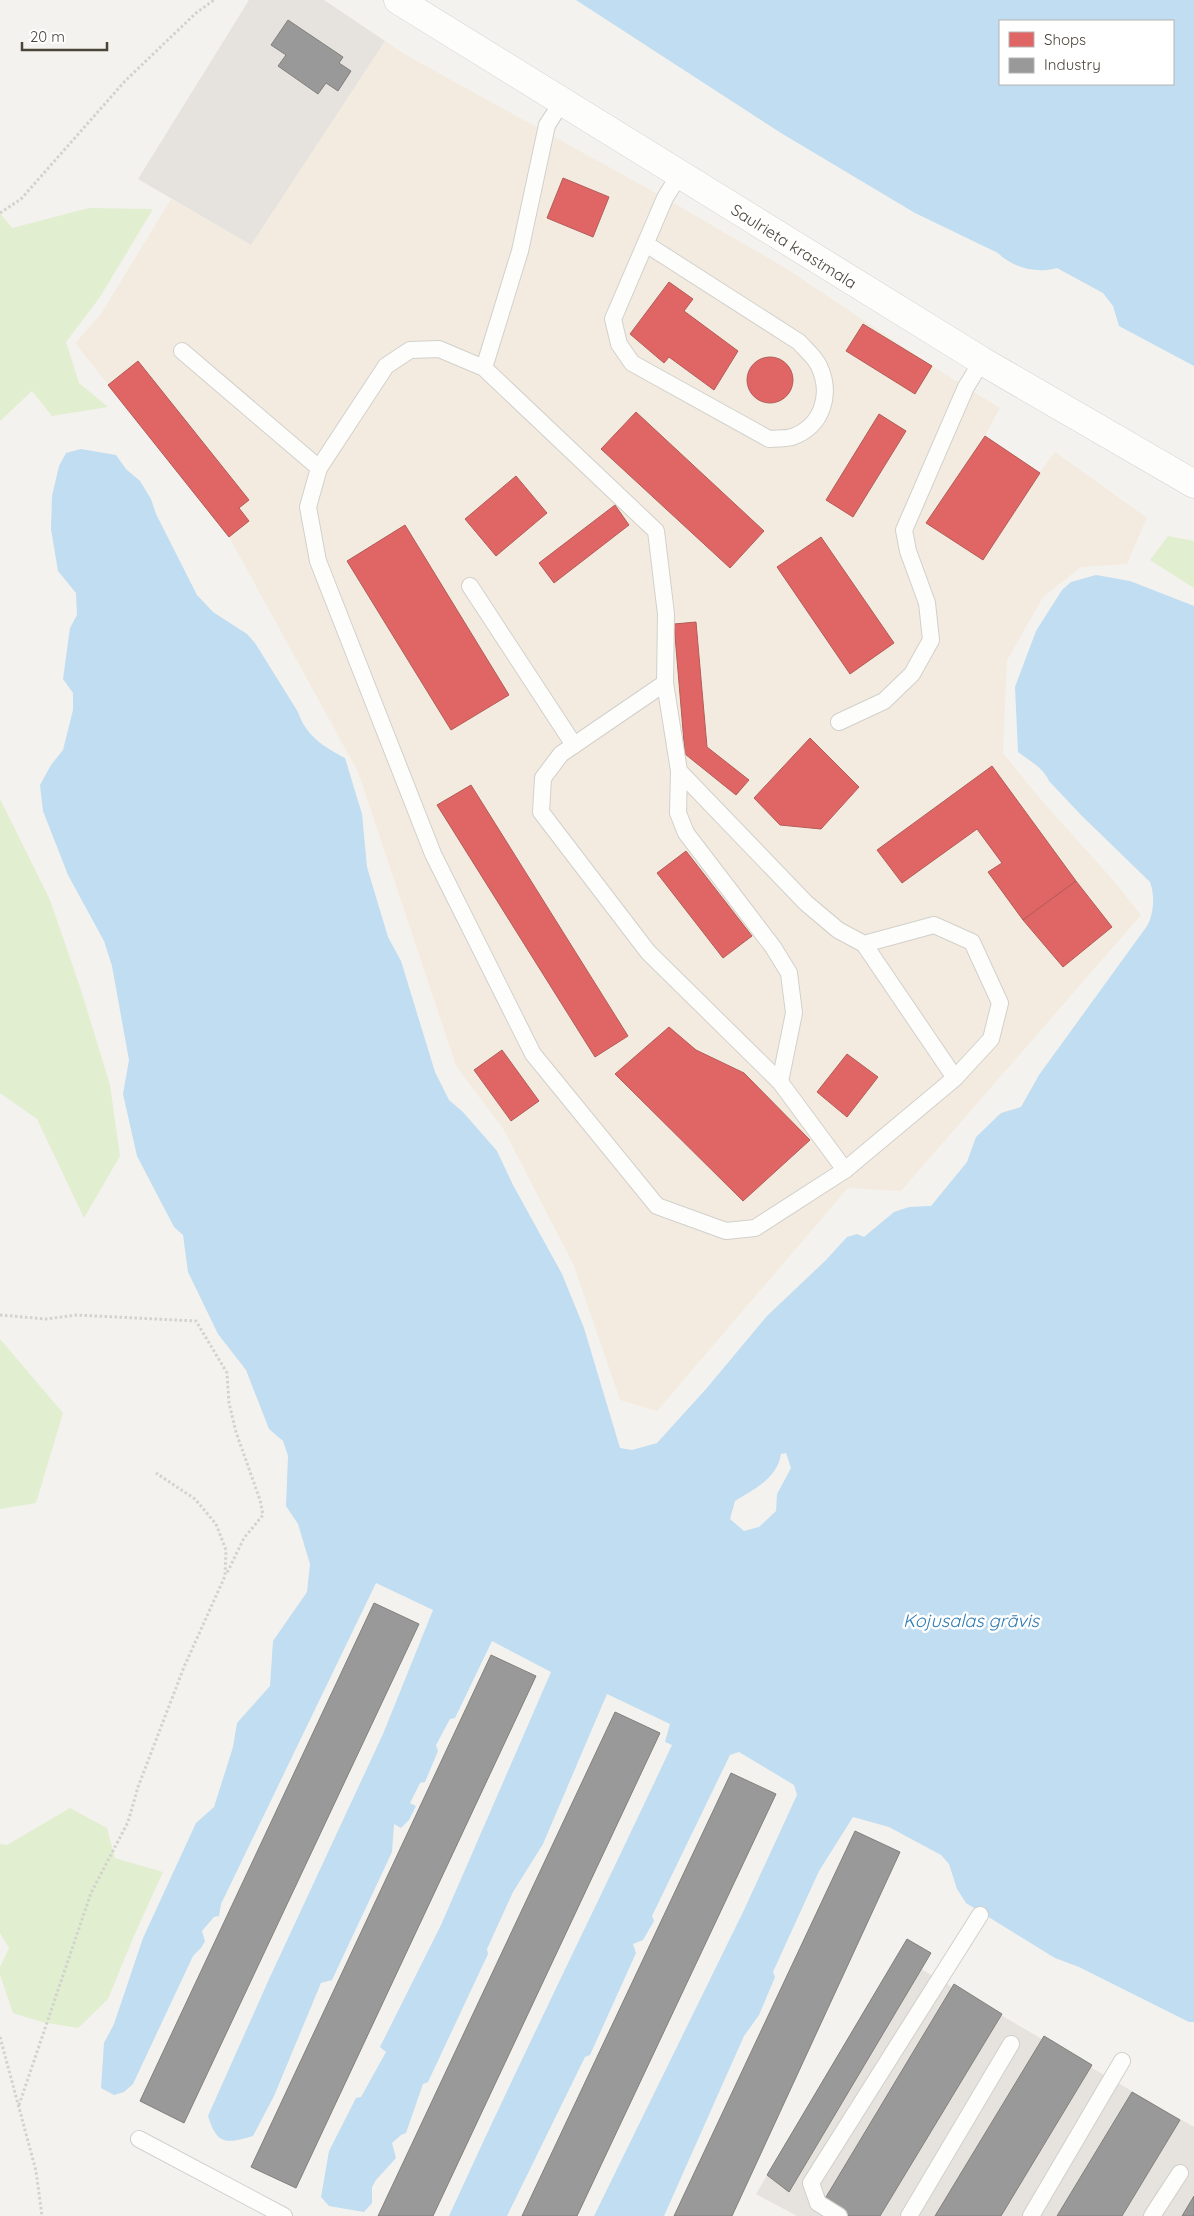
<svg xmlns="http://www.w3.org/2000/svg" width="1194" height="2216" viewBox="0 0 1194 2216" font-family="Quicksand,sans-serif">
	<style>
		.commercial { fill: #f3ebdf }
		.industrial { fill: #e6e2de }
		.green { fill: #e1eecf }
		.water { fill: #c0ddf1; fill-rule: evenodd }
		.shops { fill: #e06666; stroke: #b35c58 }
		.industry { fill: #999; stroke: #82807c }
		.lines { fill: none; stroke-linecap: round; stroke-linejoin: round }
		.service-casing { stroke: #d2d0cb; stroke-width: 18 }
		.minor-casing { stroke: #d2d0cb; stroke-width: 29 }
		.path { stroke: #d3d2cc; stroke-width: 3; stroke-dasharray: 2.5 2.5; stroke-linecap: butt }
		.service { stroke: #fdfdfc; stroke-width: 16 }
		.minor { stroke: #fdfdfc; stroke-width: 28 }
		.labels { text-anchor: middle; stroke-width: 5; stroke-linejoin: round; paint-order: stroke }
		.street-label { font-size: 16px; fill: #4b4439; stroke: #fff }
		.water-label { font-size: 18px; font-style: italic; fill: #2e7ab2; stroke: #fff }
	</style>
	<rect width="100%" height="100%" fill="#f4f2ee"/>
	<!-- commercial -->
	<polygon class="commercial" points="385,41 406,55 665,198 787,269 932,366 1000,408 985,436 1040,472 1055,452 1147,518 1127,564 1081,567 1043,597 1007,660 1003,753 1042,801 1114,881 1141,915 901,1191 848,1188 657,1411 620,1400 574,1266 504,1130 456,1066 358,772 229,537 75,343 101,314 171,199 251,245"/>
	<!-- industrial -->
	<g class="industrial">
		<polygon points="249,0 324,0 385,41 251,245 138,179"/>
		<polygon points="897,1955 1194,2127 1194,2216 797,2216 756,2194"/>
	</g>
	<!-- green -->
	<g class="green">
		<polygon points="89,208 153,209 100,297 66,342 79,383 108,407 52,416 32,391 0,421 0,213 12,228"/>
		<polygon points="1168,536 1194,541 1194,588 1150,560"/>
		<polygon points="0,799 50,900 80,987 110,1085 120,1156 84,1218 37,1119 0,1093"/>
		<polygon points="0,1339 63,1413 36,1503 0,1509"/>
		<polygon points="70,1808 107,1828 115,1858 163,1872 133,1938 108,1999 78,2028 42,2022 13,2013 0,1975 0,1967 9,1948 0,1933 0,1844 7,1845"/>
	</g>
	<!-- water -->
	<g class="water">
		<path d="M 576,0 L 1194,0 L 1194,366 L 1119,326 L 1113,306 L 1103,293 L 1057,268 C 1037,274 1013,268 998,253 L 915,213 L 781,133 ZM 1173,21 L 1173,84 L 1000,84 L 1000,21 Z"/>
		<path d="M 81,449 L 116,455 L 126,469 L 140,481 L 151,499 L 156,514 L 197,595 L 213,612 L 247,634 L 255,643 L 298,712 C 306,736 324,747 345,758 L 362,814 L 367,867 L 388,937 L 401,961 L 435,1072 L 449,1100 L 463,1112 L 497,1151 L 513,1185 L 562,1274 L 584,1328 L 620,1448 L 632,1450 L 657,1443 L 706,1389 L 767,1316 L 826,1260 L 847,1237 L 857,1234 L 864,1237 L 894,1212 L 909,1207 L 931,1206 L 967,1162 L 976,1137 L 1001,1113 L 1021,1107 L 1039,1075 L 1147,926 C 1154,914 1155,895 1150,882 L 1081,815 L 1049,781 C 1044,768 1028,760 1018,752 L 1015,687 L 1036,631 L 1062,590 L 1071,582 L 1096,575 L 1130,581 L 1194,606 L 1194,2022 L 1189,2022 L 1079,1967 L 1055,1958 L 966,1903 L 957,1889 L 949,1864 L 941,1855 L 889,1827 L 853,1817 L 819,1871 L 773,1972 L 775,1977 L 759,2015 L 744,2036 L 664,2216 L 594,2216 L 744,1910 L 797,1795 L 794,1785 L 739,1752 L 730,1755 L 652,1916 L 654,1921 L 643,1940 L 633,1944 L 636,1953 L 590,2055 L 585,2057 L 507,2216 L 449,2216 C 521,2058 598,1903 672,1745 L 665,1742 L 670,1724 L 607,1694 L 543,1844 L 513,1892 L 487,1949 L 488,1954 L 428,2082 L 423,2084 L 406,2133 L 401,2135 L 392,2143 L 396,2158 L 376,2180 L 372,2187 L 372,2203 L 364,2212 L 329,2206 L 321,2197 L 329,2151 L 356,2098 L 361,2097 L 386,2052 L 380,2047 L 441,1925 L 551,1672 L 492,1641 L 455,1718 L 450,1719 L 436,1745 L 438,1751 L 425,1782 L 420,1783 L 410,1803 L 416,1806 L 409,1820 L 401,1828 L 394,1824 L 392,1852 L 332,1980 L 321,1983 L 274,2096 L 253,2136 C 226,2144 217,2145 208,2116 L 270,1977 L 383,1734 L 433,1610 L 376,1583 L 221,1904 L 219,1916 L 214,1917 L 202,1931 L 205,1941 L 201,1948 L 193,1956 L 133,2084 L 124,2092 L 114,2095 L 101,2088 L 104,2043 L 114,2024 L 143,1938 L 196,1823 L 214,1807 L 233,1747 L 237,1723 L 270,1686 L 273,1641 L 307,1592 L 310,1564 L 298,1524 L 286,1506 L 288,1456 L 283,1441 L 269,1429 L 246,1370 L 218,1334 L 188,1272 L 183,1235 L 174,1227 L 137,1156 L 123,1094 L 129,1060 L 112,966 L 104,941 L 68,875 L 43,811 L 40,785 L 51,765 L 63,750 L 73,710 L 73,693 L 63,679 L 70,628 L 77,615 L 76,593 L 58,571 L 51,529 L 52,496 L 59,466 L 66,453 ZM 786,1453 L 791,1468 L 777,1494 L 776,1511 L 759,1527 L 744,1531 L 730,1519 L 735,1501 C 754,1489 777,1479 781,1454 Z"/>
	</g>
	<!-- shops -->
	<g class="shops">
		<polygon points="563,178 609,197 593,237 547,218"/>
		<polygon points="669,282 693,299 684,311 738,351 714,390 669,357 664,363 630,334"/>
		<polygon points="863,324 932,366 915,394 846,351"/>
		<circle cx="770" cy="380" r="23"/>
		<polygon points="138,361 249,500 239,508 249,521 229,537 108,385"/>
		<polygon points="636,412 764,531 730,568 601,449"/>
		<polygon points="879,414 906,431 853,517 826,500"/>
		<polygon points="985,436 1040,473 983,560 926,523"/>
		<polygon points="516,476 547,513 496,556 465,519"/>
		<polygon points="615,505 629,525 554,583 539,563"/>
		<polygon points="405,525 509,695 451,730 347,561"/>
		<polygon points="821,537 894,643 850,674 777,567"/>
		<polygon points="696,622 707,747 749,780 736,795 685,754 674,624"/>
		<polygon points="810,738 859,787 821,829 780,825 754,798"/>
		<polygon points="992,766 1076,881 1023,920 988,872 1002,863 977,829 902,883 877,850"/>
		<polygon points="471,785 628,1036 595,1057 437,805"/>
		<polygon points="686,851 752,936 723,958 657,873"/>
		<polygon points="1076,881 1112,927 1063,967 1023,920"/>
		<polygon points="669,1027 696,1050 744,1073 810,1140 743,1201 615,1074"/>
		<polygon points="502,1050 539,1101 511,1121 474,1070"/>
		<polygon points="847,1054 878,1077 847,1117 817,1092"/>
	</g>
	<!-- industry -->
	<g class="industry">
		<polygon points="288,20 343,57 339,63 351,71 338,91 326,83 318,94 278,66 286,55 271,45"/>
		<polygon points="374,1603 419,1624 184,2123 140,2101"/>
		<polygon points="491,1655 536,1676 296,2188 251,2167"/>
		<polygon points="615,1712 660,1733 433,2216 378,2216"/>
		<polygon points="731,1773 776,1794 577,2216 522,2216"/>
		<polygon points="855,1831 900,1852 732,2216 674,2216"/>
		<polygon points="907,1939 931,1953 789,2192 767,2175"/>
		<polygon points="954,1984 1002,2014 880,2216 847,2216 823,2202"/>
		<polygon points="1044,2036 1092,2065 1001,2216 935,2216"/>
		<polygon points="1132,2092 1180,2120 1122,2216 1057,2216"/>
		<polygon points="1194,2196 1194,2216 1182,2216"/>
	</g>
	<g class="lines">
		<defs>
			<g id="service">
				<path d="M 646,244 L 799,342 C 805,349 815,357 819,366 C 832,394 823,426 792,437 C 786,439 776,438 769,439 L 632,363 L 619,344 L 613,319 L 665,198 L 679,175"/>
				<polyline points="182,351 319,468"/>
				<polyline points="484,368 439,349 410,350 386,366 319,468 308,507 318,561 433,854 533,1054 657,1206 726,1231 755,1228 845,1170 955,1078 991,1039 1000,1003 972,942 934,925 864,944 838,930 806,903 679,771 665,683 666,614 656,531 484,368 520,251 547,125 562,102"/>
				<polyline points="470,586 574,745"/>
				<polyline points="665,683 561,754 543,778 541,812 648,952 780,1082 845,1170"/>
				<polyline points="839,722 884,701 912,674 931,640 927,603 908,551 904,530 966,387 982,361"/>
				<polyline points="679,771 678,813 686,833 773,947 789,973 794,1013 780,1082"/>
				<polyline points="864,944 955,1078"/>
				<polyline points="139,2139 284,2216"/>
				<polyline points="839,2216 818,2203 811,2183 980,1915"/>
				<polyline points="909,2216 1011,2044"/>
				<polyline points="1031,2216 1122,2061"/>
				<polyline points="1152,2216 1180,2173"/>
			</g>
			<polyline id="minor" points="398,0 982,361 1194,484"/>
		</defs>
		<!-- service casing -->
		<use href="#service" class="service-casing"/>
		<!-- minor casing -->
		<use href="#minor" class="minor-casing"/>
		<!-- path -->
		<g class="path">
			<polyline points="0,213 21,199 125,81 196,13 214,0"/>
			<polyline points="0,1315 46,1319 77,1315 196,1321 227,1373 229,1403 236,1432 260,1500 263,1515 244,1538 227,1573"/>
			<polyline points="0,2037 36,2171 42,2216"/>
			<polyline points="19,2105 91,1893 128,1822 138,1787 184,1667 225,1576 226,1550 216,1524 195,1499 156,1473"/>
		</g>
		<!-- service -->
		<use href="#service" class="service"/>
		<!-- minor -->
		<use href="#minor" class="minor"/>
	</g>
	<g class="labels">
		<!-- street labels -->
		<g class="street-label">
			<text transform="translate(794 246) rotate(32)" y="6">Saulrieta krastmala</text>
		</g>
		<!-- water labels -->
		<g class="water-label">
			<text x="971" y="1627">Kojusalas grāvis</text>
		</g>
	</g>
	<!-- legend -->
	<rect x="999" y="20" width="175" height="65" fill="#ffffff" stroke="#b7b4b0"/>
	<rect x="1009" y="32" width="25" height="15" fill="#e06666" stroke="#b7b4b0"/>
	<text x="1044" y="45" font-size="15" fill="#4b4439">Shops</text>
	<rect x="1009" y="58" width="25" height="15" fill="#999999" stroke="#b7b4b0"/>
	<text x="1044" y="70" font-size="15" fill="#4b4439">Industry</text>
	<!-- scale -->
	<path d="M22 42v8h85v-8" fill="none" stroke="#4b4439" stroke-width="2.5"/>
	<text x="30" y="42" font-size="15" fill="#4b4439" stroke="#ffffff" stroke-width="4" paint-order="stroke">20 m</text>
</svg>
